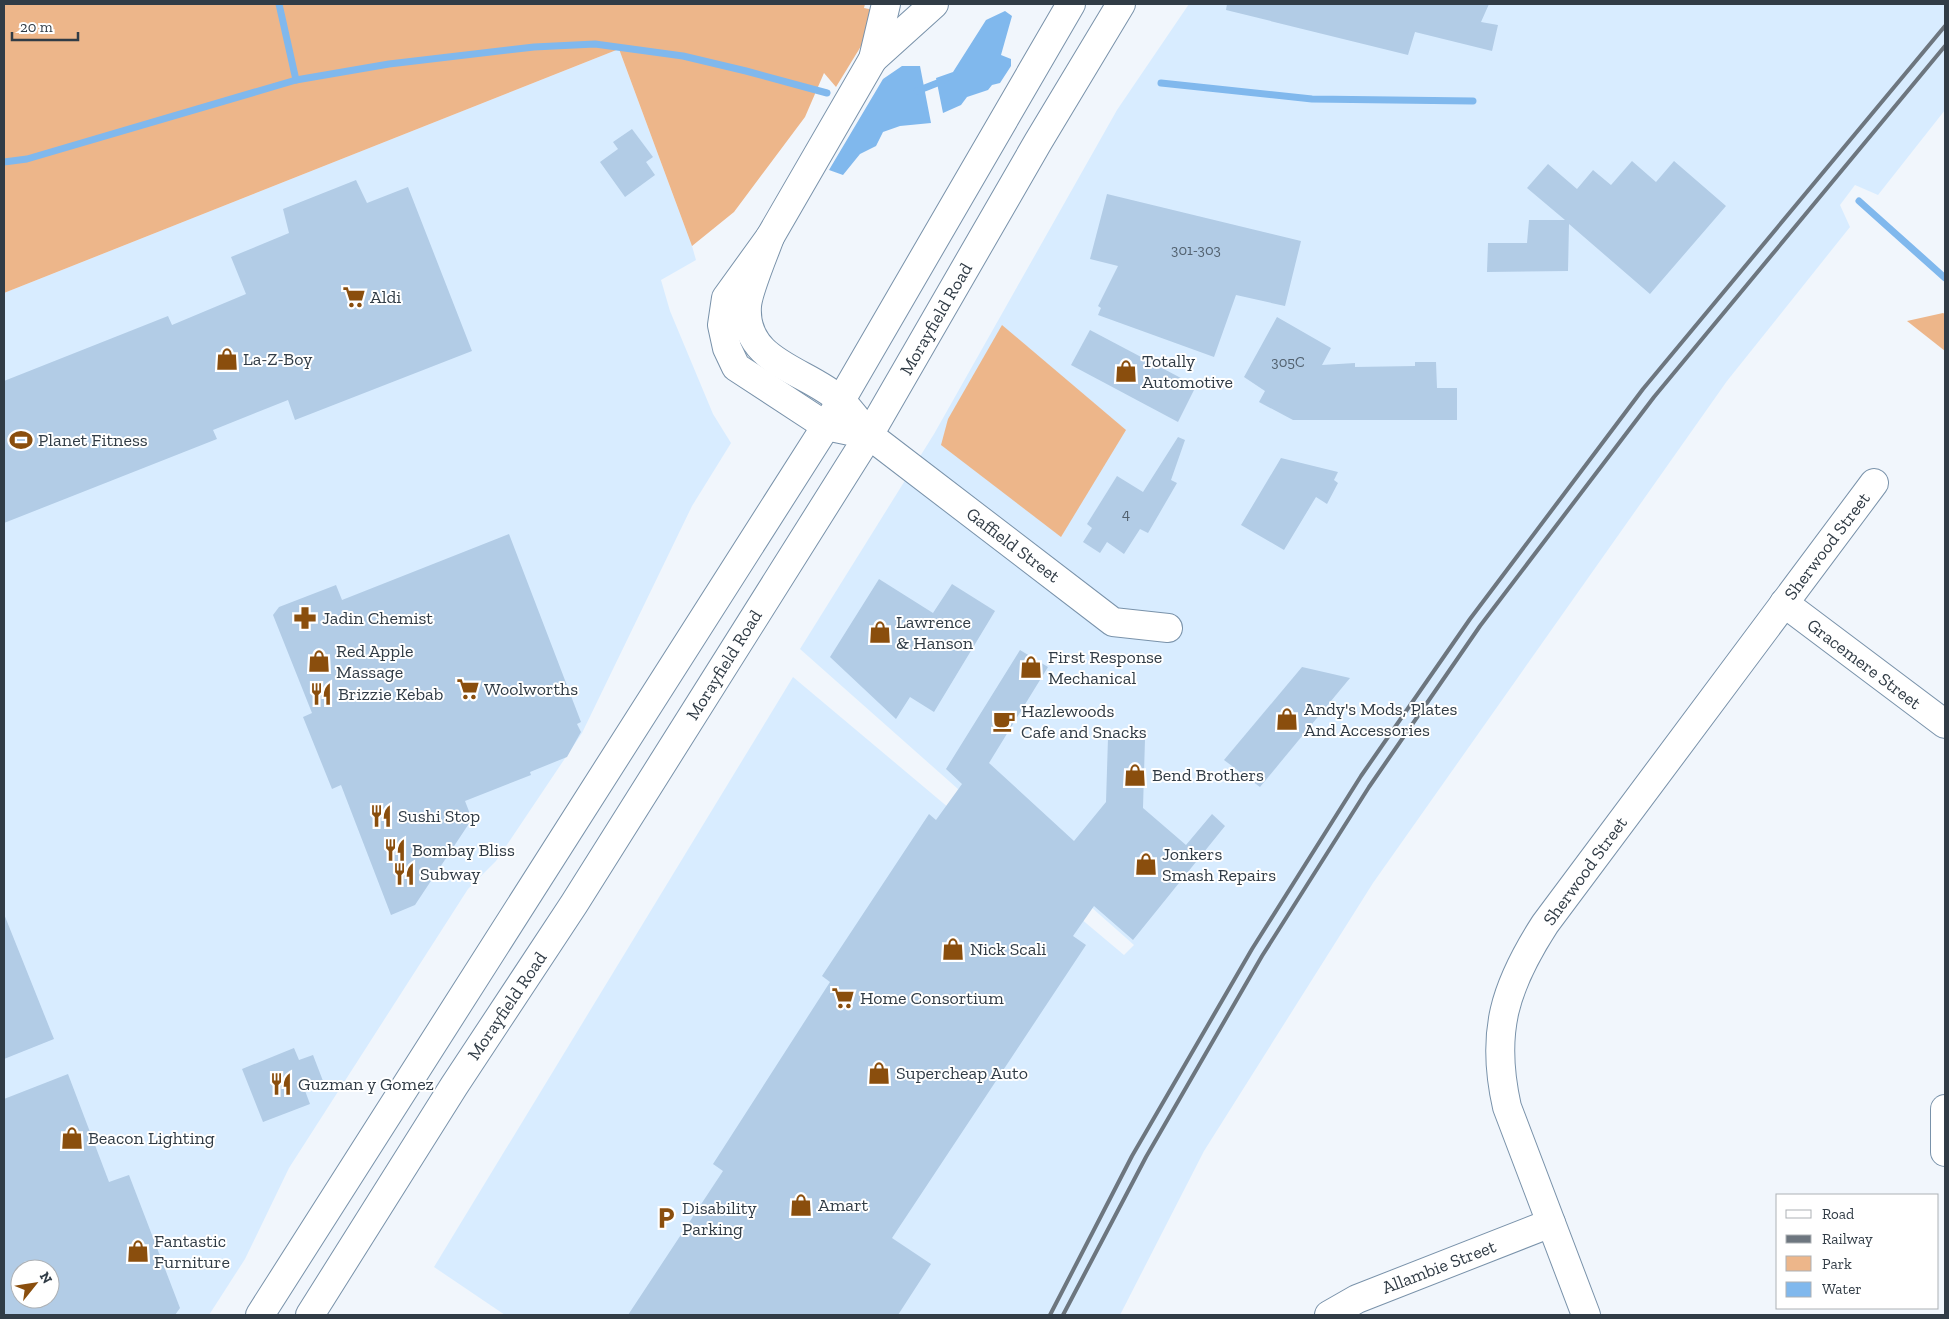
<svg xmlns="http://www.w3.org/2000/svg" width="1949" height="1319" viewBox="0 0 1949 1319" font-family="'Zilla Slab',serif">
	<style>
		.built { fill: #d8ecff; fill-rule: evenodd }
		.green { fill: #edb68a }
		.water { fill: #80b8ed }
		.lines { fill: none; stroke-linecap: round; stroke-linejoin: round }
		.stream { stroke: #80b8ed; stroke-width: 7 }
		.building { fill: #b2cce6; fill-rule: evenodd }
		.minor-casing { stroke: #7992aa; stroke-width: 30 }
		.major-casing { stroke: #7992aa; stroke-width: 30 }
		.minor { stroke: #fff; stroke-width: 28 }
		.major { stroke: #fff; stroke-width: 28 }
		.rail { stroke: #6d767f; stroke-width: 4 }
		.labels { text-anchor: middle; stroke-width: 4; stroke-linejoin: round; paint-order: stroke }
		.number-label { font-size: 15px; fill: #51606e }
		.poi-label { font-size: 18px; fill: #313c46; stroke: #fff; text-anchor: start }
		.street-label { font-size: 18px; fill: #313c46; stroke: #fff }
	</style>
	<rect width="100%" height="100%" fill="#f1f6fc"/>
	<!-- built -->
	<g class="built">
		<polygon points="1189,4 1945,4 1945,110 1878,195 1855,185 1840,205 1850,227 1727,381 1373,883 1204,1151 1120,1315 505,1315 434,1267 793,677 1124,955 1134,945 800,649 934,434 1117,110"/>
		<path d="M 619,49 L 692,246 L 696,260 L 661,280 L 670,311 L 713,414 L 731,443 L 692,506 L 582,733 L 496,861 L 468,889 L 289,1168 L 245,1259 L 209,1315 L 4,1315 L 4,293 ZM 20,1269 L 50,1269 L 50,1299 L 20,1299 Z"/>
	</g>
	<!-- green -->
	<g class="green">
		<polygon points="4,4 865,4 864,8 874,10 866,38 836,87 824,73 805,117 734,212 692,246 619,49 4,293"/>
		<polygon points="1943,313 1945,314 1945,351 1907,321"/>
		<polygon points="1002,325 1126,430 1061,537 941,445 948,419"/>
	</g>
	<!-- water -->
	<g class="water">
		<polygon points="1005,11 1012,16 1001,55 1011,59 1011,66 1000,83 992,85 988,90 967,97 961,105 943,113 936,78 953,72 986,20"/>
		<polygon points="902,66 920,66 931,123 900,126 883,132 876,146 860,154 843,175 829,170 883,79"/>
	</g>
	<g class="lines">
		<!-- stream -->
		<g class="stream">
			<polyline points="279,4 296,80"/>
			<polyline points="1161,83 1312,99 1473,101"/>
			<polyline points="917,91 945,80"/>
			<polyline points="4,162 27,159 296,80 389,64 534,47 595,44 683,56 746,71 827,93"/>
			<polyline points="1859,201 1945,278"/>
		</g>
	</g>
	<!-- building -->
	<g class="building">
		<polygon points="1227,4 1489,4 1481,22 1498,25 1492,51 1415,32 1408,55 1226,10"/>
		<polygon points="632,129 653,157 646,162 655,175 625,197 600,162 618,149 613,142"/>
		<polygon points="1632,161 1656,182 1674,161 1726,206 1650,294 1569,224 1568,271 1487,272 1488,243 1527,243 1529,220 1565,220 1527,188 1548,164 1577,189 1593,170 1611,185"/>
		<polygon points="356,180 367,203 408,187 472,351 295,420 288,400 213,430 217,439 4,523 4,381 168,316 172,325 246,294 231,257 289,233 283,209"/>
		<polygon points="1107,194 1301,241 1285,306 1236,295 1214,357 1098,315 1101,308 1098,306 1118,266 1090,259"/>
		<polygon points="1277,317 1331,348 1322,365 1355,363 1355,367 1415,366 1415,362 1436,362 1437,388 1457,388 1457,420 1293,420 1259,402 1265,391 1244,377"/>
		<polygon points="1090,330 1196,386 1178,422 1071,365"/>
		<polygon points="1178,437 1185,440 1171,480 1177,483 1148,533 1140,529 1124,554 1107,542 1100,553 1083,542 1092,528 1087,524 1117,476 1143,492"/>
		<polygon points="1281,458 1338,472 1334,480 1338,483 1327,504 1316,497 1284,550 1241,525"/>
		<polygon points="509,534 581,722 577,724 581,732 567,757 530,772 531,775 465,801 472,819 415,905 391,915 341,785 332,789 303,717 312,713 273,615 279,607 336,585 342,600"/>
		<polygon points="879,579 933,613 952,584 995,611 934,712 910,697 896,719 830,657"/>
		<polygon points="1020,650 1048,667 989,763 1074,841 1106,802 1108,738 1145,739 1143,808 1186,845 1212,814 1225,826 1133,940 1094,906 1073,936 1086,945 892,1238 931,1264 898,1315 628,1315 723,1171 713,1164 830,982 822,976 929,814 936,820 962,784 946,769"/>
		<polygon points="1302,667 1350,678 1260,787 1224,760"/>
		<polygon points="4,914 54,1039 4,1059"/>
		<polygon points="294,1048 299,1060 313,1055 323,1081 304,1088 310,1104 263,1122 242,1069"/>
		<path d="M 68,1074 L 109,1182 L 129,1175 L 180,1308 L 175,1315 L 4,1315 L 4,1099 ZM 20,1269 L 50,1269 L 50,1299 L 20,1299 Z"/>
	</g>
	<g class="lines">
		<defs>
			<g id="minor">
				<polyline points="873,59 934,4"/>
				<path d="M 770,237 C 764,254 748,291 747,306 C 743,363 807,370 840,400 C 851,410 860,424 869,435 L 1113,622 L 1168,628"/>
				<polyline points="850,431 826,426 736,367 727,348 722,325 726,298 770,237 873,59 886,4"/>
				<polyline points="1784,603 1945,724"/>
				<polyline points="1945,1109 1945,1152"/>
				<polyline points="1329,1315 1357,1299 1551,1223"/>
				<path d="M 1586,1315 L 1507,1107 C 1490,1032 1505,986 1545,924 L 1874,483"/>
			</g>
			<g id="major">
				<polyline points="260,1315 826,426 1071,4"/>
				<polyline points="310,1315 454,1086 574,904 869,435 1038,142 1121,4"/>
			</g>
		</defs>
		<!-- minor casing -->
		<use href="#minor" class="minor-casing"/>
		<!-- major casing -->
		<use href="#major" class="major-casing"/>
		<!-- minor -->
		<use href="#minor" class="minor"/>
		<!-- major -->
		<use href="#major" class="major"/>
		<!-- rail -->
		<g class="rail">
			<polyline points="1050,1315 1132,1156 1252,949 1361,776 1470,619 1643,389 1945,26"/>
			<polyline points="1063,1315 1146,1157 1262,956 1369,787 1480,626 1654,397 1945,46"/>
		</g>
	</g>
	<!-- icons -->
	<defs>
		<symbol id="supermarket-bare" viewBox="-9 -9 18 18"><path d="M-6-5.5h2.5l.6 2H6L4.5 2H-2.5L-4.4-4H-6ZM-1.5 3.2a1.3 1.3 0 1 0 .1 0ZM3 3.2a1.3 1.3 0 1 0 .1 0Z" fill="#8a4e0d" stroke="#fff" stroke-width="2.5" paint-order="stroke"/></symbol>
		<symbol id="shop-bare" viewBox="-9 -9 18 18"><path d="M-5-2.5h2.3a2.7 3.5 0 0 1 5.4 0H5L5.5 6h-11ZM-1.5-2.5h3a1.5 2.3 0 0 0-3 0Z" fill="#8a4e0d" stroke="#fff" stroke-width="2.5" paint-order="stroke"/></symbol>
		<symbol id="stadium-bare" viewBox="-9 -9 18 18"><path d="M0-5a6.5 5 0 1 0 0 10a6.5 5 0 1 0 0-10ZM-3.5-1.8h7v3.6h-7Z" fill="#8a4e0d" stroke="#fff" stroke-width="2.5" paint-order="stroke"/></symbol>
		<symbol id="pharmacy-bare" viewBox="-9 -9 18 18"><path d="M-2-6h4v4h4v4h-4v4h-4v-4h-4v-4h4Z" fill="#8a4e0d" stroke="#fff" stroke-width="2.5" paint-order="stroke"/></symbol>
		<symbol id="restaurant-bare" viewBox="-9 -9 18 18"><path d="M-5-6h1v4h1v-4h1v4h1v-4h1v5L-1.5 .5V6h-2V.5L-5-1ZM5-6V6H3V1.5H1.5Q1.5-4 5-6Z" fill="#8a4e0d" stroke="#fff" stroke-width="2.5" paint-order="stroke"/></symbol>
		<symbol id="cafe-bare" viewBox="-9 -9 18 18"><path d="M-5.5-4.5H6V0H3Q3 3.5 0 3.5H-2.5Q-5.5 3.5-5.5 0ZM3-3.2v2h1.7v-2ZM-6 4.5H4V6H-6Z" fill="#8a4e0d" stroke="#fff" stroke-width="2.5" paint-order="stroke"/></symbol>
		<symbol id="parking-bare" viewBox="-9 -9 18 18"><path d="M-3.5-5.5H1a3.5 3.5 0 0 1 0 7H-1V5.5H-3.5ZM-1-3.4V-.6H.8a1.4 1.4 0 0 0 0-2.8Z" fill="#8a4e0d" stroke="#fff" stroke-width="2.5" paint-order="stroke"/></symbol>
	</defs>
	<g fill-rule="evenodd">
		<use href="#supermarket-bare" x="338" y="281" width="32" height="32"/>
		<use href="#shop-bare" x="211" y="343" width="32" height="32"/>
		<use href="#shop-bare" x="1110" y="355" width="32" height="32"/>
		<use href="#stadium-bare" x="5" y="424" width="32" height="32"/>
		<use href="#pharmacy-bare" x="289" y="602" width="32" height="32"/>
		<use href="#shop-bare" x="864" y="616" width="32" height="32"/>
		<use href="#shop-bare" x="303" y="645" width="32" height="32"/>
		<use href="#shop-bare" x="1015" y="651" width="32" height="32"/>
		<use href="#supermarket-bare" x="452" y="673" width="32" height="32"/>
		<use href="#restaurant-bare" x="305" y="678" width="32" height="32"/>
		<use href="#shop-bare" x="1271" y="703" width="32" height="32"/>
		<use href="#cafe-bare" x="988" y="705" width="32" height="32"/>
		<use href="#shop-bare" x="1119" y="759" width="32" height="32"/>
		<use href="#restaurant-bare" x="365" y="800" width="32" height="32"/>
		<use href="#restaurant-bare" x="379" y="834" width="32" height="32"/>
		<use href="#shop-bare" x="1130" y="848" width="32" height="32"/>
		<use href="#restaurant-bare" x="388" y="858" width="32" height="32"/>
		<use href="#shop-bare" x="937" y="933" width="32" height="32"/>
		<use href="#supermarket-bare" x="827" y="982" width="32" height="32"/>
		<use href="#shop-bare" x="863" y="1057" width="32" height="32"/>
		<use href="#restaurant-bare" x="265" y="1068" width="32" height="32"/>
		<use href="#shop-bare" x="56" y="1122" width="32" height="32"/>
		<use href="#shop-bare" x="785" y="1189" width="32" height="32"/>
		<use href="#parking-bare" x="650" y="1202" width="32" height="32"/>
		<use href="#shop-bare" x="122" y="1235" width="32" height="32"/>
	</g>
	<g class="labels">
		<!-- number labels -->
		<g class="number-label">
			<text x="1196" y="255">301-303</text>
			<text x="1288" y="367">305C</text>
			<text x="1126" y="519">4</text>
		</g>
		<!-- poi labels -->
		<g class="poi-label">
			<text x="370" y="303">Aldi</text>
			<text x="243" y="365">La-Z-Boy</text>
			<text x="1142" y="367">Totally<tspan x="1142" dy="21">Automotive</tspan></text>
			<text x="38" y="446">Planet Fitness</text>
			<text x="322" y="624">Jadin Chemist</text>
			<text x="896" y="628">Lawrence<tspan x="896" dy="21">&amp; Hanson</tspan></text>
			<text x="336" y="657">Red Apple<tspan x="336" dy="21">Massage</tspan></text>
			<text x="1048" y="663">First Response<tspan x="1048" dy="21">Mechanical</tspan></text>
			<text x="484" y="695">Woolworths</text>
			<text x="338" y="700">Brizzie Kebab</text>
			<text x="1304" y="715">Andy's Mods, Plates<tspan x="1304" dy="21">And Accessories</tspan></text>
			<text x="1021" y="717">Hazlewoods<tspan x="1021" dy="21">Cafe and Snacks</tspan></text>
			<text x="1152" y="781">Bend Brothers</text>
			<text x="398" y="822">Sushi Stop</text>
			<text x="412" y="856">Bombay Bliss</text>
			<text x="1162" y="860">Jonkers<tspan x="1162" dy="21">Smash Repairs</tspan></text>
			<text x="420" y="880">Subway</text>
			<text x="970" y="955">Nick Scali</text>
			<text x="860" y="1004">Home Consortium</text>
			<text x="896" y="1079">Supercheap Auto</text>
			<text x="298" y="1090">Guzman y Gomez</text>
			<text x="88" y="1144">Beacon Lighting</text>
			<text x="818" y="1211">Amart</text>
			<text x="682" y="1214">Disability<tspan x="682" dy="21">Parking</tspan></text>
			<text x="154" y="1247">Fantastic<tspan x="154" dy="21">Furniture</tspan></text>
		</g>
		<!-- street labels -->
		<g class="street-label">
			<text transform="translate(936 319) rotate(-60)" y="6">Morayfield Road</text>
			<text transform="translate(1013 545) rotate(37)" y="6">Gaffield Street</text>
			<text transform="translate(1827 546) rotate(-53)" y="6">Sherwood Street</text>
			<text transform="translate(1864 664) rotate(37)" y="6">Gracemere Street</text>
			<text transform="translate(724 665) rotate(-58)" y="6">Morayfield Road</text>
			<text transform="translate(1585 871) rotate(-54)" y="6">Sherwood Street</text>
			<text transform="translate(507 1006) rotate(-56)" y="6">Morayfield Road</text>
			<text transform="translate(1439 1267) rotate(-21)" y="6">Allambie Street</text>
		</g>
	</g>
	<!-- border -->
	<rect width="1949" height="1319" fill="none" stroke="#313c46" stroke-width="10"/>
	<!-- legend -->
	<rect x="1776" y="1194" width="162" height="115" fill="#ffffff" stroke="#adb1b5"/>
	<rect x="1786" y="1210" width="25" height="8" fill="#ffffff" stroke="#adb1b5"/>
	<text x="1822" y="1219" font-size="15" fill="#313c46">Road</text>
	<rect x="1786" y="1235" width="25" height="8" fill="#6d767f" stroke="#adb1b5"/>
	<text x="1822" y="1244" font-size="15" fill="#313c46">Railway</text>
	<rect x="1786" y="1256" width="25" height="15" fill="#edb68a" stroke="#adb1b5"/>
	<text x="1822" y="1269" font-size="15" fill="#313c46">Park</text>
	<rect x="1786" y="1282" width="25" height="15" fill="#80b8ed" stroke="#adb1b5"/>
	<text x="1822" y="1294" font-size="15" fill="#313c46">Water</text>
	<!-- north arrow -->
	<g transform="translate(35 1284) rotate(60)"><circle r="24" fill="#ffffff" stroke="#adb1b5"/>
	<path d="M0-4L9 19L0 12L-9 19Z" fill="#8a4e0d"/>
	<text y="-8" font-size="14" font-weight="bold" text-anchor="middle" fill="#313c46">N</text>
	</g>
	<!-- scale -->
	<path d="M12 32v8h66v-8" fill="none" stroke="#313c46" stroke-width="2.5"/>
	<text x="20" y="32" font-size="15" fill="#313c46" stroke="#ffffff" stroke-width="4" paint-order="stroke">20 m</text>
</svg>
